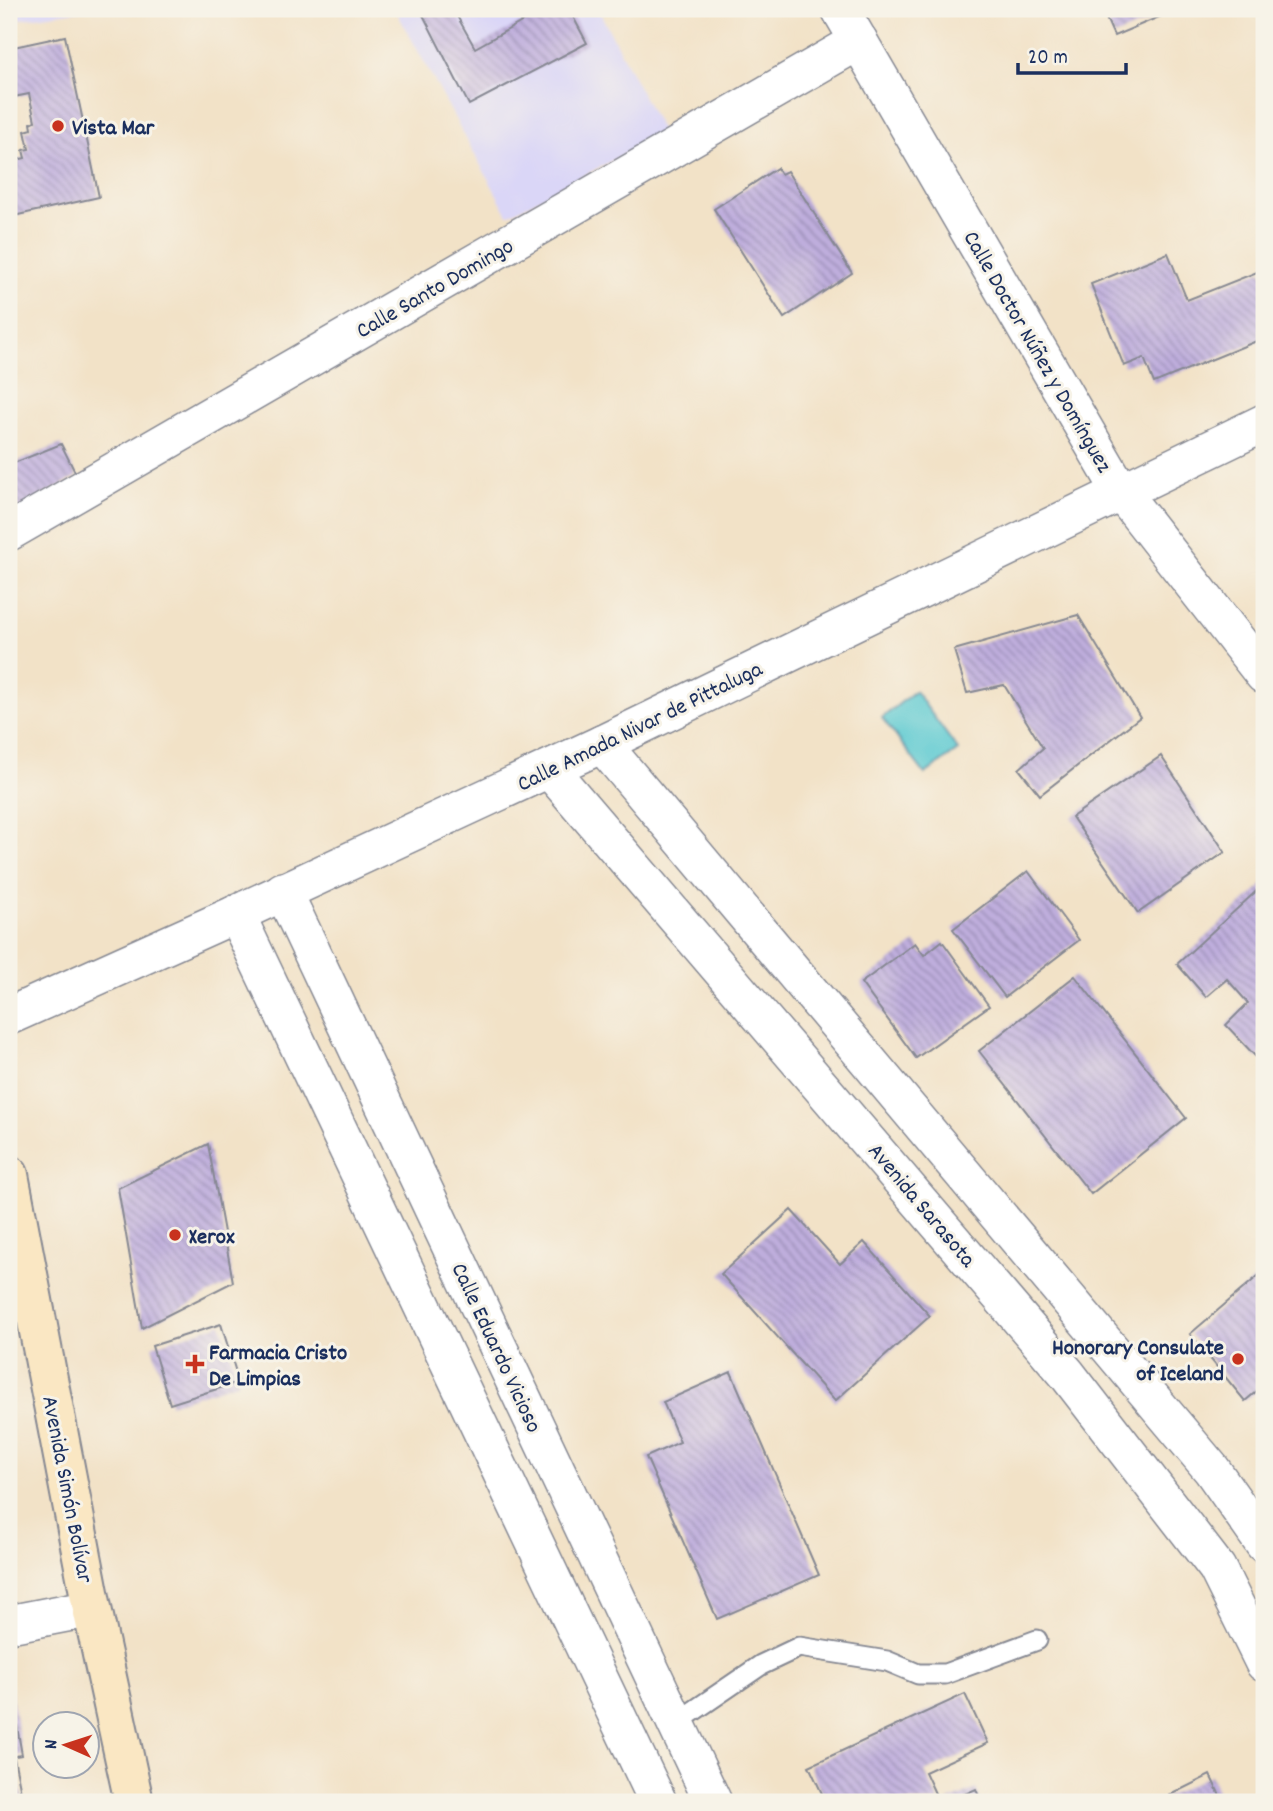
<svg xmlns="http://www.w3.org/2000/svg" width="1273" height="1811" viewBox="0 0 1273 1811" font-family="Dekko,sans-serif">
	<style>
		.built { fill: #dad6f7 }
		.water { fill: #5dcad1; stroke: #3c7c98; stroke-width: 2 }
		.building { fill: url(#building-back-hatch) }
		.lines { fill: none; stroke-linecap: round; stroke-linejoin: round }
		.lane-casing { stroke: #868892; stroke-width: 23 }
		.street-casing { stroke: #868892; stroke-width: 40 }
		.secondary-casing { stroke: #868892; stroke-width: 42 }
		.lane { stroke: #fff; stroke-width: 19 }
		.street { stroke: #fff; stroke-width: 37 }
		.secondary { stroke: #fae7c3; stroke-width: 38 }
		.poi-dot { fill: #c8321e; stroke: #f7f3e8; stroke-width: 2.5 }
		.labels { text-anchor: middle; stroke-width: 6; stroke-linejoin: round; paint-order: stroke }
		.poi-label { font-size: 23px; font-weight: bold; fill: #1b2f5e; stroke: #f7f3e8; text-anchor: start }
		.street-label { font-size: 23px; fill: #1b2f5e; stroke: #f7f3e8 }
	</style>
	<defs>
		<pattern id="building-back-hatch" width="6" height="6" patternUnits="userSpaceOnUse" patternTransform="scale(1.75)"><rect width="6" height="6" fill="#bfaedd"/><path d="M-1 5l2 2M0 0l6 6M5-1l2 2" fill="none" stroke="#9a8eb6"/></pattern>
	</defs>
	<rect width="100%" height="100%" fill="#f7f3e8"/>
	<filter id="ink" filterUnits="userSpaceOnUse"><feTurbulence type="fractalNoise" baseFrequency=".0143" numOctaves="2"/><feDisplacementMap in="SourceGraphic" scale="14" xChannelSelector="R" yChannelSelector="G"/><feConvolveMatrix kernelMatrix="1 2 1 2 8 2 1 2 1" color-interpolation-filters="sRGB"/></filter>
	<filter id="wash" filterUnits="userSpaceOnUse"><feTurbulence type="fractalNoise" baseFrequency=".00686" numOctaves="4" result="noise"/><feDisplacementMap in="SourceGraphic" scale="28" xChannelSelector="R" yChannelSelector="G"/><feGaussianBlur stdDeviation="1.57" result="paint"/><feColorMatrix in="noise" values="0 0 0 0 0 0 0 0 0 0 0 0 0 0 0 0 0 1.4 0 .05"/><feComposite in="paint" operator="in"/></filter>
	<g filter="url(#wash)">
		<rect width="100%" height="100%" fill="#f2e2c7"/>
		<!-- built -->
		<g class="built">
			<polygon points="9,9 90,9 9,21"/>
			<polygon points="395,9 598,9 663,134 508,215"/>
		</g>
		<!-- water -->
		<polygon class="water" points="915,691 958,750 925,774 882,718"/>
		<g id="blocks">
			<!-- building -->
			<g class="building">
				<polygon points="420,9 453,9 475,48 527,19 521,9 569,9 587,43 469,105"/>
				<polygon points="1102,9 1178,9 1114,36"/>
				<polygon points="65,36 99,197 9,217 9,162 25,158 23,150 29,149 25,131 32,129 31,123 35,121 29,94 9,98 9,48"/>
				<polygon points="777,168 781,174 787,171 852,273 784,318 714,209"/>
				<polygon points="1168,253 1187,300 1262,270 1264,277 1264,338 1154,383 1144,358 1124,366 1091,284"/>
				<polygon points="61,444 77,476 9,515 9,465"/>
				<polygon points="1078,615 1140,717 1040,795 1019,769 1043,748 1004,685 967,693 954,650"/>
				<polygon points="1161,756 1225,852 1138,913 1072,817"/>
				<polygon points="1028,871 1079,940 1005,997 953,929"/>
				<polygon points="1264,884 1264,1051 1257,1058 1226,1025 1248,1003 1227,979 1206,997 1177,964"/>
				<polygon points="942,941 989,1006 916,1058 861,983 915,943 924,955"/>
				<polygon points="1075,976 1186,1118 1091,1194 979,1051"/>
				<polygon points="208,1144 233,1282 142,1328 118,1188"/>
				<polygon points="791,1210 840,1264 864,1242 930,1316 835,1401 721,1274"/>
				<polygon points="1264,1271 1264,1385 1245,1401 1190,1334"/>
				<polygon points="221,1324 239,1382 170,1404 152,1346"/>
				<polygon points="731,1372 819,1575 717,1619 646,1457 680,1442 663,1402"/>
				<polygon points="9,1681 22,1755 9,1757"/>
				<polygon points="965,1694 988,1743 925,1772 939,1802 826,1802 809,1766"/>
				<polygon points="14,1758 23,1802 9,1802 9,1759"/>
				<polygon points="1210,1775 1223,1802 1156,1802"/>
				<polygon points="976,1789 981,1802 947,1802"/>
			</g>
		</g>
	</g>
	<g filter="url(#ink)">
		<use href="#blocks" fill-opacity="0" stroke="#868892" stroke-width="2"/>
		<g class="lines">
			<defs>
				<polyline id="lane" points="676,1723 761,1665 799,1647 887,1661 918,1674 945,1674 1037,1640"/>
				<g id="street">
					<polyline points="840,9 1121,492 1264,675"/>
					<polyline points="9,532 859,41"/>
					<polyline points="602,744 1212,1470 1264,1544"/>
					<polyline points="549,769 1067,1374 1217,1568 1264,1663"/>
					<polyline points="283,891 713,1802"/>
					<polyline points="236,914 658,1802"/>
					<polyline points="9,1016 236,914 602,744 1264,423"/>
					<polyline points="9,1624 92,1608"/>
				</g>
				<polyline id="secondary" points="9,1175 92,1608 134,1802"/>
			</defs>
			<!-- lane casing -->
			<use href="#lane" class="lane-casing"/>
			<!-- street casing -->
			<use href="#street" class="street-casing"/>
			<!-- secondary casing -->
			<use href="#secondary" class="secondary-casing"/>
			<!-- lane -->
			<use href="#lane" class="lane"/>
			<!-- street -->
			<use href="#street" class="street"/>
			<!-- secondary -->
			<use href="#secondary" class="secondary"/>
		</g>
	</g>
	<!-- markers -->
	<g class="poi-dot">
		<circle cx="58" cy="126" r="7"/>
		<circle cx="175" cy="1235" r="7"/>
		<circle cx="1238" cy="1359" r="7"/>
		<path d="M191.5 1353.5h7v7h7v7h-7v7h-7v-7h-7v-7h7z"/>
	</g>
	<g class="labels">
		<!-- poi labels -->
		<g class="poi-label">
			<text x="72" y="134">Vista Mar</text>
			<text x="189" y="1243">Xerox</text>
			<text x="1224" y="1354" text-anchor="end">Honorary Consulate<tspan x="1224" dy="26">of Iceland</tspan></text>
			<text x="209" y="1359">Farmacia Cristo<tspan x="209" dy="26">De Limpias</tspan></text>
		</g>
		<!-- street labels -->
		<g class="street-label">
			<text transform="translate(434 287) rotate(-30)" y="8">Calle Santo Domingo</text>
			<text transform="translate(1039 351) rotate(60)" y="8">Calle Doctor Núñez y Domínguez</text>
			<text transform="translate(639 725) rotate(-26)" y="8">Calle Amada Nivar de Pittaluga</text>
			<text transform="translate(923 1204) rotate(50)" y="8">Avenida Sarasota</text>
			<text transform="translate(498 1347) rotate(65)" y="8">Calle Eduardo Vicioso</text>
			<text transform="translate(69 1489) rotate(79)" y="8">Avenida Simón Bolívar</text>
		</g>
	</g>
	<!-- margin -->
	<rect width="1273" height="1811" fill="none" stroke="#f7f3e8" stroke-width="35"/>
	<!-- north arrow -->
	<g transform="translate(66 1745) rotate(273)"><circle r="33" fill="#f7f3e8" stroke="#9fa5b1" stroke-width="2"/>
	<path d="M0-5L12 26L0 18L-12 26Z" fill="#c8321e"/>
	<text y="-10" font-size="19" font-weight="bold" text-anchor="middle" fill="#1b2f5e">N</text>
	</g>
	<!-- scale -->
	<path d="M1018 63v10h108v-10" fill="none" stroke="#1b2f5e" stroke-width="3.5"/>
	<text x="1028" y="63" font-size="21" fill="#1b2f5e" stroke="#f7f3e8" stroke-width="5" paint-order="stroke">20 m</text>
</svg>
